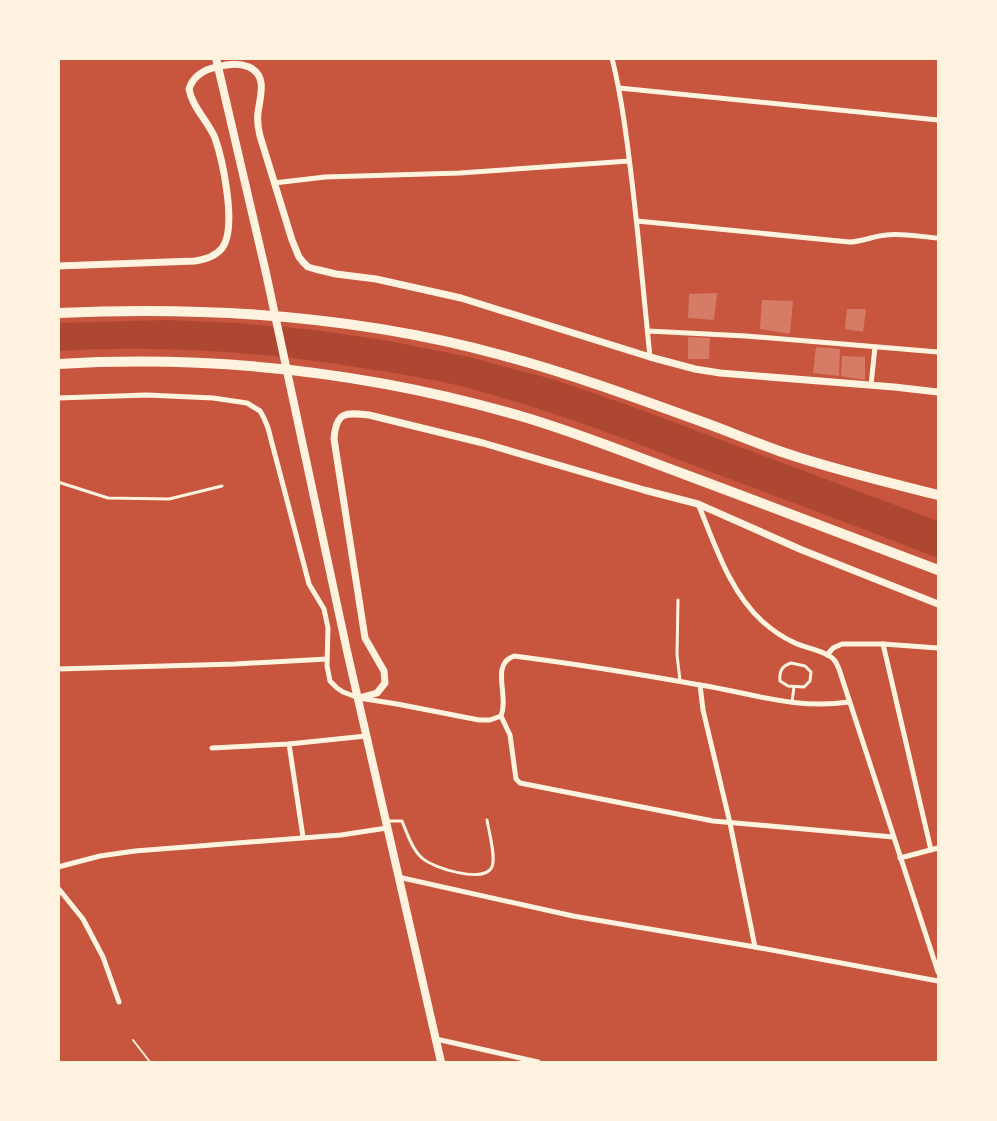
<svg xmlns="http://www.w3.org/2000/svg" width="997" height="1121" viewBox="0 0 997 1121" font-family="'Noto Sans',sans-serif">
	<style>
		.green { fill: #ae4732 }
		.building { fill: #d67c66 }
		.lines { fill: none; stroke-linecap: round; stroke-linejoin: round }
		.path { stroke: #fff3e0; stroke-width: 2 }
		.service { stroke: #fff3e0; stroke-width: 3 }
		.minor { stroke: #fff3e0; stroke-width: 5 }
		.tertiary { stroke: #fff3e0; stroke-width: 7 }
		.secondary { stroke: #fff3e0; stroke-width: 8 }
		.motorway { stroke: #fff3e0; stroke-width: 10 }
	</style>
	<rect width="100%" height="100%" fill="#c8553d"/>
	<!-- green -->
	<path class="green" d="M 167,320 L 238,323 L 315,330 L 383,340 L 465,356 L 555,380 L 628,405 L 938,521 L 938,558 C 858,527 778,497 698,467 C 623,438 547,409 468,388 C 425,377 381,371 337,364 C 246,351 151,345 59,351 L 59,323 Z"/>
	<!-- building -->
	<g class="building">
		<polygon points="717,293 714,320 688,318 689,294"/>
		<polygon points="762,300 793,301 790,334 760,329"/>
		<polygon points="847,309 866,309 863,332 845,329"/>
		<polygon points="688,337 710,338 709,359 688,359"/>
		<polygon points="816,347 840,349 839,376 813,373"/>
		<polygon points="842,356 865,357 865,380 841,376"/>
	</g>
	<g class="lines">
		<!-- path -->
		<polyline class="path" points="133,1040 150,1062"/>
		<!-- service -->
		<g class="service">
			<polyline points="58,482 108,498 169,499 222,486"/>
			<polyline points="678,600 677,655 680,680"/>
			<path d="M 791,663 L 805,666 L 811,672 L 810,681 L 804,687 L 788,686 L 780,681 C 779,671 782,666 791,663 Z"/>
			<polyline points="792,702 794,687"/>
			<path d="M 387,821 L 402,821 C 407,833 412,849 422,858 C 433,868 484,884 492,867 C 496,857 489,832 487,820"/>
		</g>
		<!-- minor -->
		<g class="minor">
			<path d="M 612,58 C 622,99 627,140 632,182 C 639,240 644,299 650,357"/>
			<polyline points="619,88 938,120"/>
			<polyline points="274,183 325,177 460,173 629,161"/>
			<path d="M 637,221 L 849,242 C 862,242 873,236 886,235 C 903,233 921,237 938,238"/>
			<polyline points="648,331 746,336 938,352"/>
			<polyline points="871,385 875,347"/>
			<path d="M 58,398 L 147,395 L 213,398 L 247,403 L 260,411 L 264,418 L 268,428 L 309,584 L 324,609 L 328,628 L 327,666 L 330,681 L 337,688 L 343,692 L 359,698 L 397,704 L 479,720 L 490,720 L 501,716 C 502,713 503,709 503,706 C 505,688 493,664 514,656 C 576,664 638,674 700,685 C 751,693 795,710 849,702"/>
			<path d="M 698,504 C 715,544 729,591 762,621 C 772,630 782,637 793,642 C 804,648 828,651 835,661 C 837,664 838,667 839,669 L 938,972"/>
			<polyline points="883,644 931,850"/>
			<polyline points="827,655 833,648 842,644 883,644 938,648"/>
			<polyline points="58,669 235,664 327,659"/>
			<polyline points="700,685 703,710 730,823 755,947"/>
			<polyline points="501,716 510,735 516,779 520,783 713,821 893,837"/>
			<polyline points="289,744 303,837"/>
			<polyline points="212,748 289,744 366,736"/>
			<polyline points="900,858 938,848"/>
			<polyline points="58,867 100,856 135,851 341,835 387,828"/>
			<polyline points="398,877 573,916 755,947 938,981"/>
			<polyline points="58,888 83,919 103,957 119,1002"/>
			<polyline points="436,1039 538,1062"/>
		</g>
		<!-- tertiary -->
		<g class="tertiary">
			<path d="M 58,266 L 195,261 C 208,259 220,255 225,243 C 235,220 223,161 215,138 C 208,121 192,107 189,89 C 193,76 205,69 217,67 C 227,64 239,63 249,67 C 268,76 260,96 258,113 C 257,121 258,128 260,136 L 292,240 L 299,257 L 303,262 L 308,267 L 315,269 L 336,274 L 376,279 L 461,298 L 650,357 L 695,369 L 720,373 L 894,387 L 938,392"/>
			<path d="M 359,698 L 377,693 L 385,683 L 384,671 L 365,638 L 334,439 C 336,412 345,412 369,415 L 483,443 L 644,490 L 698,504 L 802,550 L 938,604"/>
		</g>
		<!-- secondary -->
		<polyline class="secondary" points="216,58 266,273 347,651 441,1062"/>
		<!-- motorway -->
		<g class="motorway">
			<path d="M 58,313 C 205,306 359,316 501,355 C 568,373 634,397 700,421 C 728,431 756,443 785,453 C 835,470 887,482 938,495"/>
			<path d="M 58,364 C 213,355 368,372 517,415 C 573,431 627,453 681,473 C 767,505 853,538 938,570"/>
		</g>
	</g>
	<!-- border -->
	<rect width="997" height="1121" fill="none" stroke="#fff3e0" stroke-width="120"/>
</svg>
